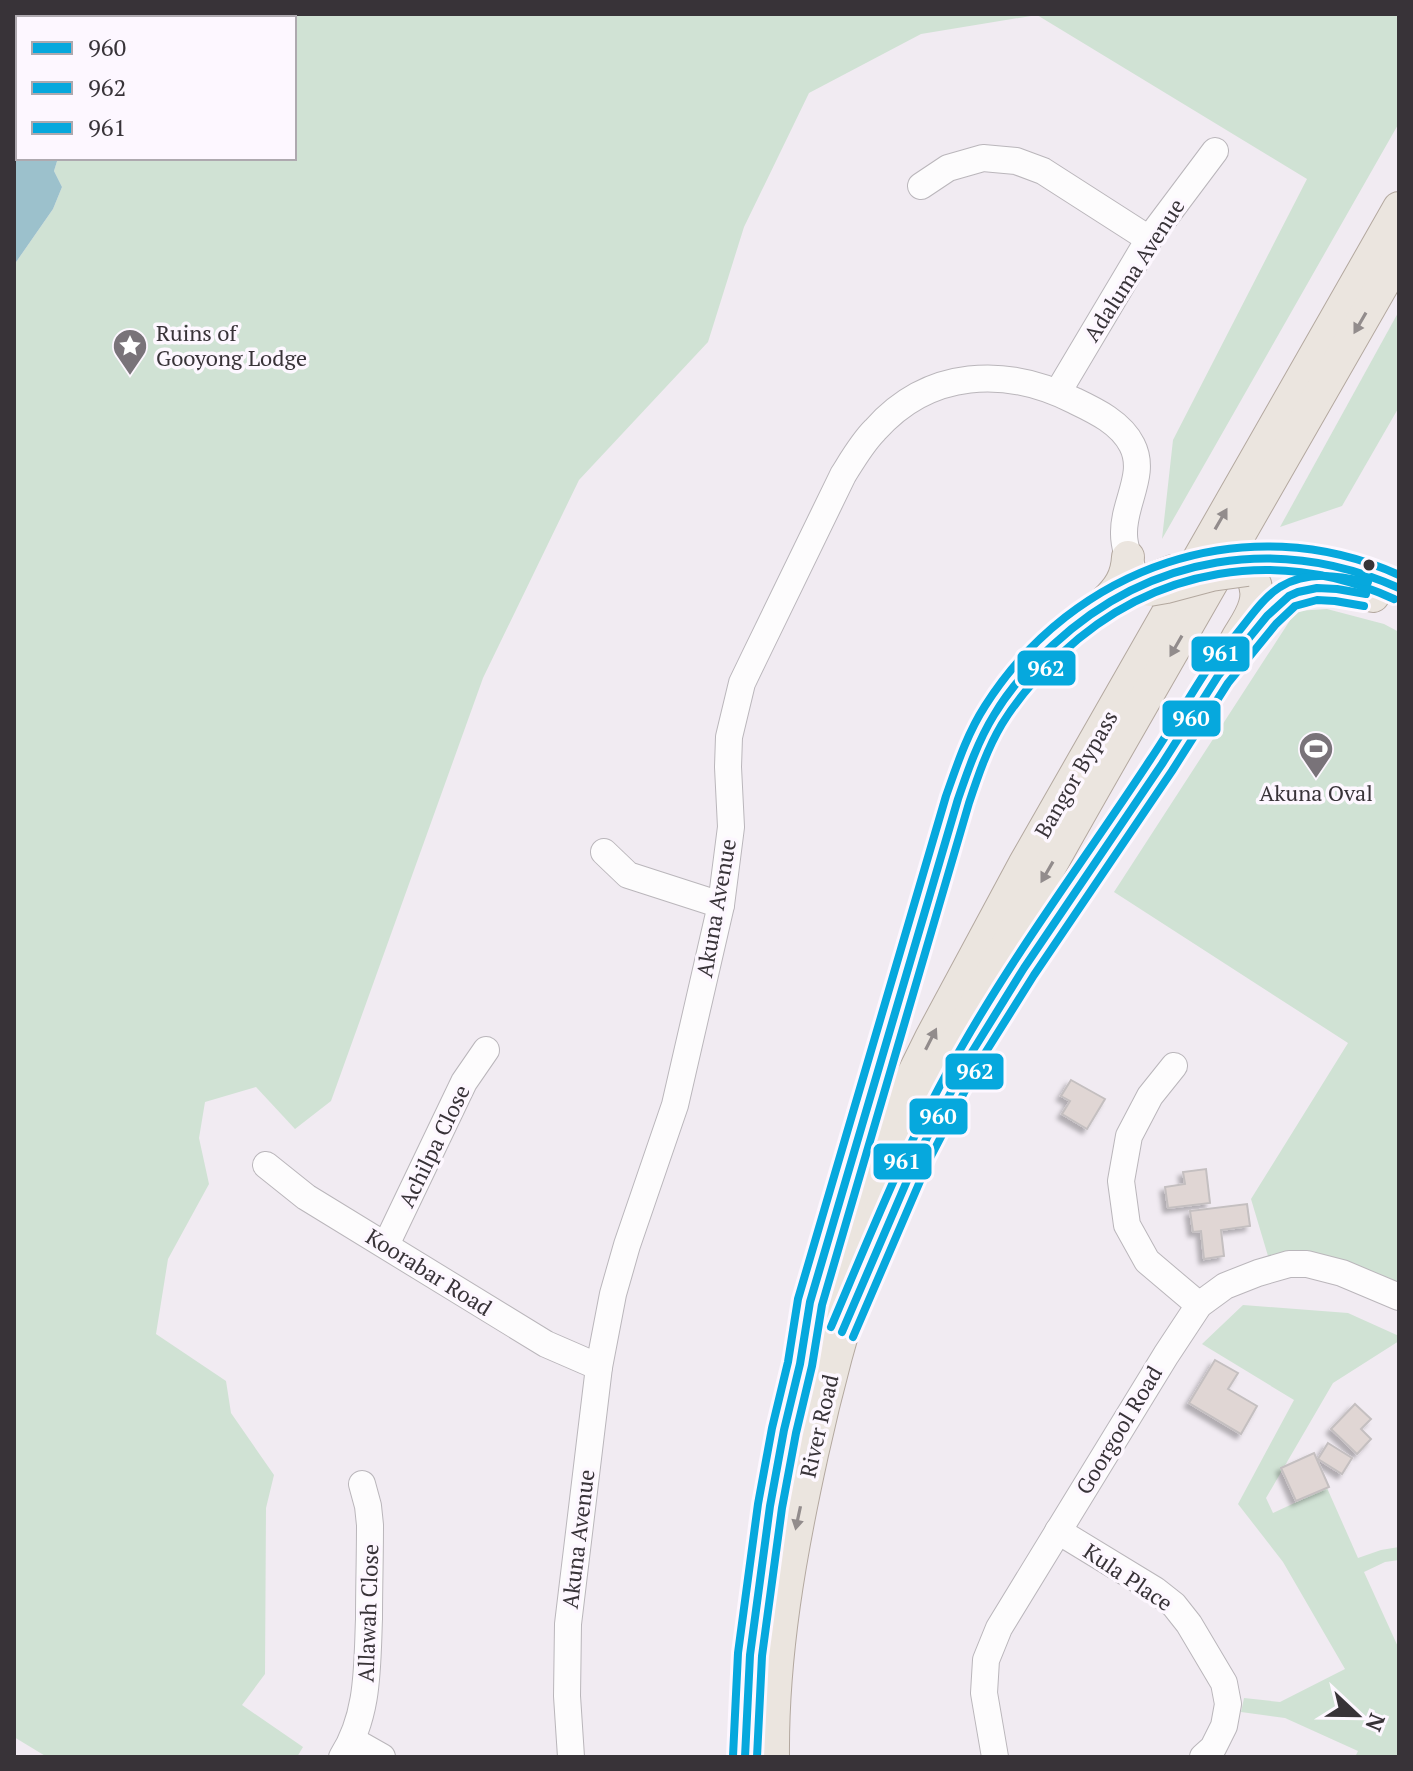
<svg xmlns="http://www.w3.org/2000/svg" width="1413" height="1771" viewBox="0 0 1413 1771" font-family="'PT Serif',serif">
	<style>
		.green { fill: #d0e2d4 }
		.water { fill: #9cc1cc }
		.building { fill: #e0d6d4; stroke: #c4bfc0; stroke-width: 2; filter: url(#shadow) }
		.lines { fill: none; stroke-linecap: round; stroke-linejoin: round }
		.minor-casing { stroke: #bab6bb; stroke-width: 28 }
		.major-casing { stroke: #b3a89f; stroke-width: 34 }
		.minor { stroke: #fdfcfd; stroke-width: 26 }
		.major { stroke: #ebe5df; stroke-width: 32 }
		.major-bridge-casing { stroke: #b3a89f; stroke-width: 34; stroke-linecap: butt }
		.major-bridge { stroke: #ebe5df; stroke-width: 32 }
		.bus-1-casing { stroke: #fdf7ff; stroke-width: 14 }
		.bus-2-casing { stroke: #fdf7ff; stroke-width: 14 }
		.bus-3-casing { stroke: #fdf7ff; stroke-width: 14 }
		.bus-1 { stroke: #06a8dd; stroke-width: 8 }
		.bus-2 { stroke: #06a8dd; stroke-width: 8 }
		.bus-3 { stroke: #06a8dd; stroke-width: 8 }
		.oneway { fill: #928c8c }
		.bus-dot { fill: #383338; stroke: #fdf7ff; stroke-width: 3 }
		.labels { text-anchor: middle; stroke-width: 7; stroke-linejoin: round; paint-order: stroke }
		.street-label { font-size: 22px; fill: #383338; stroke: #fdf7ff }
		.poi-label { font-size: 22px; fill: #383338; stroke: #fdf7ff; text-anchor: start }
		.line-badge { stroke: #fdf7ff; stroke-width: 3 }
		.badge-label { font-size: 22px; text-anchor: middle; font-weight: bold; fill: #fff }
	</style>
	<defs>
		<filter id="shadow"><feDropShadow dx="-4.5" dy="4.5" stdDeviation="2" flood-color="#0004"/></filter>
	</defs>
	<rect width="100%" height="100%" fill="#f1ebf2"/>
	<!-- green -->
	<g class="green">
		<polygon points="123,14 1399,14 1399,123 1162,539 1173,440 1307,179 1037,15 921,34 809,93 744,227 708,342 579,480 483,678 331,1101 295,1129 256,1087 205,1102 199,1138 209,1184 168,1259 156,1334 226,1381 231,1413 274,1475 266,1508 265,1674 242,1705 303,1747 297,1757 47,1757 14,1737 14,265 53,209 62,187 54,171 58,158 294,158 294,18 120,18"/>
		<polygon points="1399,311 1399,407 1342,506 1280,527"/>
		<polygon points="1327,609 1384,624 1399,632 1399,1284 1297,1252 1268,1256 1251,1199 1348,1043 1114,892 1296,611"/>
		<polygon points="1243,1305 1348,1313 1399,1336 1399,1341 1333,1383 1266,1498 1273,1513 1327,1488 1358,1558 1381,1550 1399,1547 1399,1560 1385,1562 1364,1572 1399,1649 1399,1754 1397,1757 1355,1757 1358,1751 1285,1718 1241,1712 1244,1698 1280,1702 1345,1669 1283,1562 1238,1504 1294,1400 1202,1344"/>
	</g>
	<!-- water -->
	<polygon class="water" points="14,14 123,14 120,18 18,18 18,158 58,158 54,171 62,187 53,209 14,265"/>
	<!-- building -->
	<g class="building">
		<polygon points="1071,1080 1105,1099 1087,1129 1062,1114 1070,1101 1061,1096"/>
		<polygon points="1206,1169 1210,1203 1168,1208 1165,1187 1185,1184 1183,1172"/>
		<polygon points="1247,1204 1250,1226 1221,1230 1224,1256 1204,1259 1201,1231 1193,1232 1190,1211"/>
		<polygon points="1215,1360 1238,1373 1228,1389 1257,1406 1241,1434 1189,1403"/>
		<polygon points="1355,1404 1371,1419 1361,1429 1371,1439 1357,1454 1331,1429"/>
		<polygon points="1328,1443 1352,1458 1342,1474 1318,1459"/>
		<polygon points="1314,1453 1329,1487 1296,1501 1281,1468"/>
	</g>
	<g class="lines">
		<defs>
			<g id="minor">
				<polyline points="921,186 948,168 983,158 1016,161 1043,171 1149,239"/>
				<polyline points="1058,392 1149,239 1215,151"/>
				<polyline points="604,852 628,875 721,905"/>
				<polyline points="1174,1066 1150,1096 1129,1136 1121,1181 1127,1225 1147,1261 1199,1305"/>
				<polyline points="266,1165 306,1197 546,1344 599,1367"/>
				<polyline points="386,1245 464,1082 486,1050"/>
				<polyline points="1058,1531 1155,1590 1174,1605 1189,1624 1224,1683 1228,1704 1224,1726 1213,1748 1203,1757"/>
				<polyline points="352,1740 382,1757"/>
				<path d="M 342,1757 C 369,1715 367,1667 369,1619 C 369,1588 370,1556 370,1525 L 368,1506 L 362,1484"/>
				<path d="M 571,1757 L 567,1696 L 568,1624 L 599,1367 L 613,1294 L 627,1245 L 675,1105 L 721,905 L 731,827 L 728,767 L 729,737 L 742,683 L 755,656 L 843,475 C 853,459 862,443 875,430 C 929,369 1006,366 1075,401 C 1096,411 1121,423 1132,445 C 1147,474 1123,503 1124,534 C 1124,548 1130,562 1135,575"/>
				<polyline points="995,1757 984,1693 986,1660 999,1628 1166,1355 1199,1305 1225,1286 1258,1273 1289,1264 1307,1264 1342,1273 1399,1297"/>
			</g>
			<g id="major">
				<path d="M 1226,560 C 1283,554 1347,562 1399,588"/>
				<path d="M 1105,602 C 1119,589 1127,577 1128,557"/>
				<path d="M 1249,638 C 1292,584 1305,581 1373,596"/>
				<path d="M 969,1058 C 1034,945 1113,841 1183,731 C 1202,700 1221,669 1238,637 C 1244,627 1252,616 1255,604 C 1261,583 1247,563 1226,560"/>
				<path d="M 840,1198 L 958,799 C 965,777 972,756 982,736 C 1005,687 1055,634 1101,605 C 1123,591 1148,580 1173,571"/>
				<polyline points="745,1757 750,1655 770,1506 784,1430 800,1364 851,1217 896,1109 931,1038 1024,865 1399,208"/>
				<path d="M 773,1757 C 772,1655 790,1554 812,1454 C 836,1346 867,1240 909,1138 C 925,1100 945,1063 964,1027 C 1018,921 1077,818 1136,715 C 1224,562 1312,409 1399,256"/>
			</g>
		</defs>
		<!-- minor casing -->
		<use href="#minor" class="minor-casing"/>
		<!-- major casing -->
		<use href="#major" class="major-casing"/>
		<!-- minor -->
		<use href="#minor" class="minor"/>
		<!-- major -->
		<use href="#major" class="major"/>
		<defs>
			<polyline id="major-bridge" points="1149,590 1166,587 1211,575 1247,570"/>
		</defs>
		<!-- major-bridge casing -->
		<use href="#major-bridge" class="major-bridge-casing"/>
		<!-- major-bridge -->
		<use href="#major-bridge" class="major-bridge"/>
		<defs>
			<g id="bus-1">
				<polyline points="842,1332 919,1153 972,1052 1024,968 1162,764 1218,676 1267,616 1289,596 1298,592 1317,588 1337,589 1366,594"/>
				<path d="M 745,1757 L 750,1655 L 770,1506 L 784,1430 L 800,1364 L 810,1302 L 958,799 C 968,770 978,741 994,715 C 1010,688 1030,666 1053,645 C 1150,555 1278,534 1399,588"/>
			</g>
			<g id="bus-2">
				<polyline points="853,1337 930,1158 982,1058 1034,975 1172,771 1228,683 1276,624 1295,606 1317,600 1335,601 1364,606"/>
				<path d="M 757,1757 L 762,1656 L 782,1508 L 796,1433 L 812,1366 L 822,1305 L 969,803 C 978,776 987,749 1002,724 C 1018,698 1038,675 1061,654 C 1154,567 1277,546 1394,599"/>
			</g>
			<g id="bus-3">
				<path d="M 831,1327 C 871,1233 909,1137 961,1048 C 1018,948 1087,856 1150,760 C 1169,732 1186,702 1205,673 C 1216,659 1228,645 1239,631 C 1252,615 1263,598 1280,587 C 1308,570 1339,576 1368,582"/>
				<path d="M 733,1756 L 738,1653 L 758,1504 L 772,1428 L 788,1362 L 798,1299 L 946,796 C 957,765 967,734 985,706 C 1073,567 1246,506 1399,575"/>
			</g>
		</defs>
		<!-- bus-1 casing -->
		<use href="#bus-1" class="bus-1-casing"/>
		<!-- bus-2 casing -->
		<use href="#bus-2" class="bus-2-casing"/>
		<!-- bus-3 casing -->
		<use href="#bus-3" class="bus-3-casing"/>
		<!-- bus-1 -->
		<use href="#bus-1" class="bus-1"/>
		<!-- bus-2 -->
		<use href="#bus-2" class="bus-2"/>
		<!-- bus-3 -->
		<use href="#bus-3" class="bus-3"/>
	</g>
	<!-- one-way arrows -->
	<defs><path id="oneway-solid" d="M-6-.8H1V-3.2L6.5 0L1 3.2V.8H-6Z" transform="scale(2)"/></defs>
	<g class="oneway">
		<use href="#oneway-solid" transform="translate(1360 323) rotate(120)"/>
		<use href="#oneway-solid" transform="translate(1221 519) rotate(-60)"/>
		<use href="#oneway-solid" transform="translate(1176 646) rotate(120)"/>
		<use href="#oneway-solid" transform="translate(1047 872) rotate(120)"/>
		<use href="#oneway-solid" transform="translate(931 1039) rotate(-63)"/>
		<use href="#oneway-solid" transform="translate(798 1518) rotate(102)"/>
	</g>
	<!-- icons -->
	<defs>
		<symbol id="sight-pin" viewBox="-11 -11 22 30"><path d="M0 17L-7.5 6A9.5 9.5 0 1 1 7.5 6Z" fill="#797379" stroke="#fdf7ff"/><path d="M0-6L1.8-2.2L6-1.7L2.9 1.2L3.7 5.4L0 3.3L-3.7 5.4L-2.9 1.2L-6-1.7L-1.8-2.2Z" fill="#fff"/></symbol>
		<symbol id="stadium-pin" viewBox="-11 -11 22 30"><path d="M0 17L-7.5 6A9.5 9.5 0 1 1 7.5 6Z" fill="#797379" stroke="#fdf7ff"/><path d="M0-5a6.5 5 0 1 0 0 10a6.5 5 0 1 0 0-10ZM-3.5-1.8h7v3.6h-7Z" fill="#fff"/></symbol>
	</defs>
	<g fill-rule="evenodd">
		<use href="#sight-pin" x="110" y="326" width="40" height="54"/>
		<use href="#stadium-pin" x="1296" y="729" width="40" height="54"/>
	</g>
	<!-- markers -->
	<circle class="bus-dot" cx="1369" cy="565" r="7"/>
	<g class="labels">
		<!-- street labels -->
		<g class="street-label">
			<text transform="translate(1134 270) rotate(-57)" y="8">Adaluma Avenue</text>
			<text transform="translate(1076 774) rotate(-60)" y="8">Bangor Bypass</text>
			<text transform="translate(716 908) rotate(-80)" y="8">Akuna Avenue</text>
			<text transform="translate(434 1146) rotate(-64)" y="8">Achilpa Close</text>
			<text transform="translate(429 1272) rotate(32)" y="8">Koorabar Road</text>
			<text transform="translate(819 1426) rotate(-77)" y="8">River Road</text>
			<text transform="translate(1119 1430) rotate(-59)" y="8">Goorgool Road</text>
			<text transform="translate(578 1539) rotate(-83)" y="8">Akuna Avenue</text>
			<text transform="translate(1128 1577) rotate(34)" y="8">Kula Place</text>
			<text transform="translate(368 1613) rotate(-88)" y="8">Allawah Close</text>
		</g>
		<!-- poi labels -->
		<g class="poi-label">
			<text x="156" y="341">Ruins of<tspan x="156" dy="25">Gooyong Lodge</tspan></text>
			<text x="1316" y="801" text-anchor="middle">Akuna Oval</text>
		</g>
	</g>
	<g class="line-badge">
		<rect x="1190" y="635" width="61" height="38" rx="8" fill="#06a8dd"/>
		<rect x="1016" y="649" width="61" height="38" rx="8" fill="#06a8dd"/>
		<rect x="1161" y="699" width="61" height="39" rx="8" fill="#06a8dd"/>
		<rect x="944" y="1052" width="61" height="39" rx="8" fill="#06a8dd"/>
		<rect x="908" y="1097" width="61" height="39" rx="8" fill="#06a8dd"/>
		<rect x="872" y="1142" width="61" height="39" rx="8" fill="#06a8dd"/>
	</g>
	<g class="badge-label">
		<text x="1221" y="661">961</text>
		<text x="1046" y="676">962</text>
		<text x="1191" y="726">960</text>
		<text x="975" y="1079">962</text>
		<text x="938" y="1124">960</text>
		<text x="902" y="1169">961</text>
	</g>
	<!-- border -->
	<rect width="1413" height="1771" fill="none" stroke="#383338" stroke-width="32"/>
	<!-- legend -->
	<rect x="16" y="16" width="280" height="144" fill="#fdf7ff" stroke="#aea9af" stroke-width="2"/>
	<rect x="32" y="42" width="40" height="12" fill="#06a8dd" stroke="#aea9af" stroke-width="2"/>
	<text x="88" y="56" font-size="24" fill="#383338">960</text>
	<rect x="32" y="82" width="40" height="12" fill="#06a8dd" stroke="#aea9af" stroke-width="2"/>
	<text x="88" y="96" font-size="24" fill="#383338">962</text>
	<rect x="32" y="122" width="40" height="12" fill="#06a8dd" stroke="#aea9af" stroke-width="2"/>
	<text x="88" y="136" font-size="24" fill="#383338">961</text>
	<!-- north arrow -->
	<g transform="translate(1357 1715) rotate(112)" stroke="#fdf7ff" stroke-width="6" paint-order="stroke">
	<path d="M0-6L14 30L0 20L-14 30Z" fill="#383338"/>
	<text y="-12" font-size="22" font-weight="bold" text-anchor="middle" fill="#383338">N</text>
	</g>
</svg>
